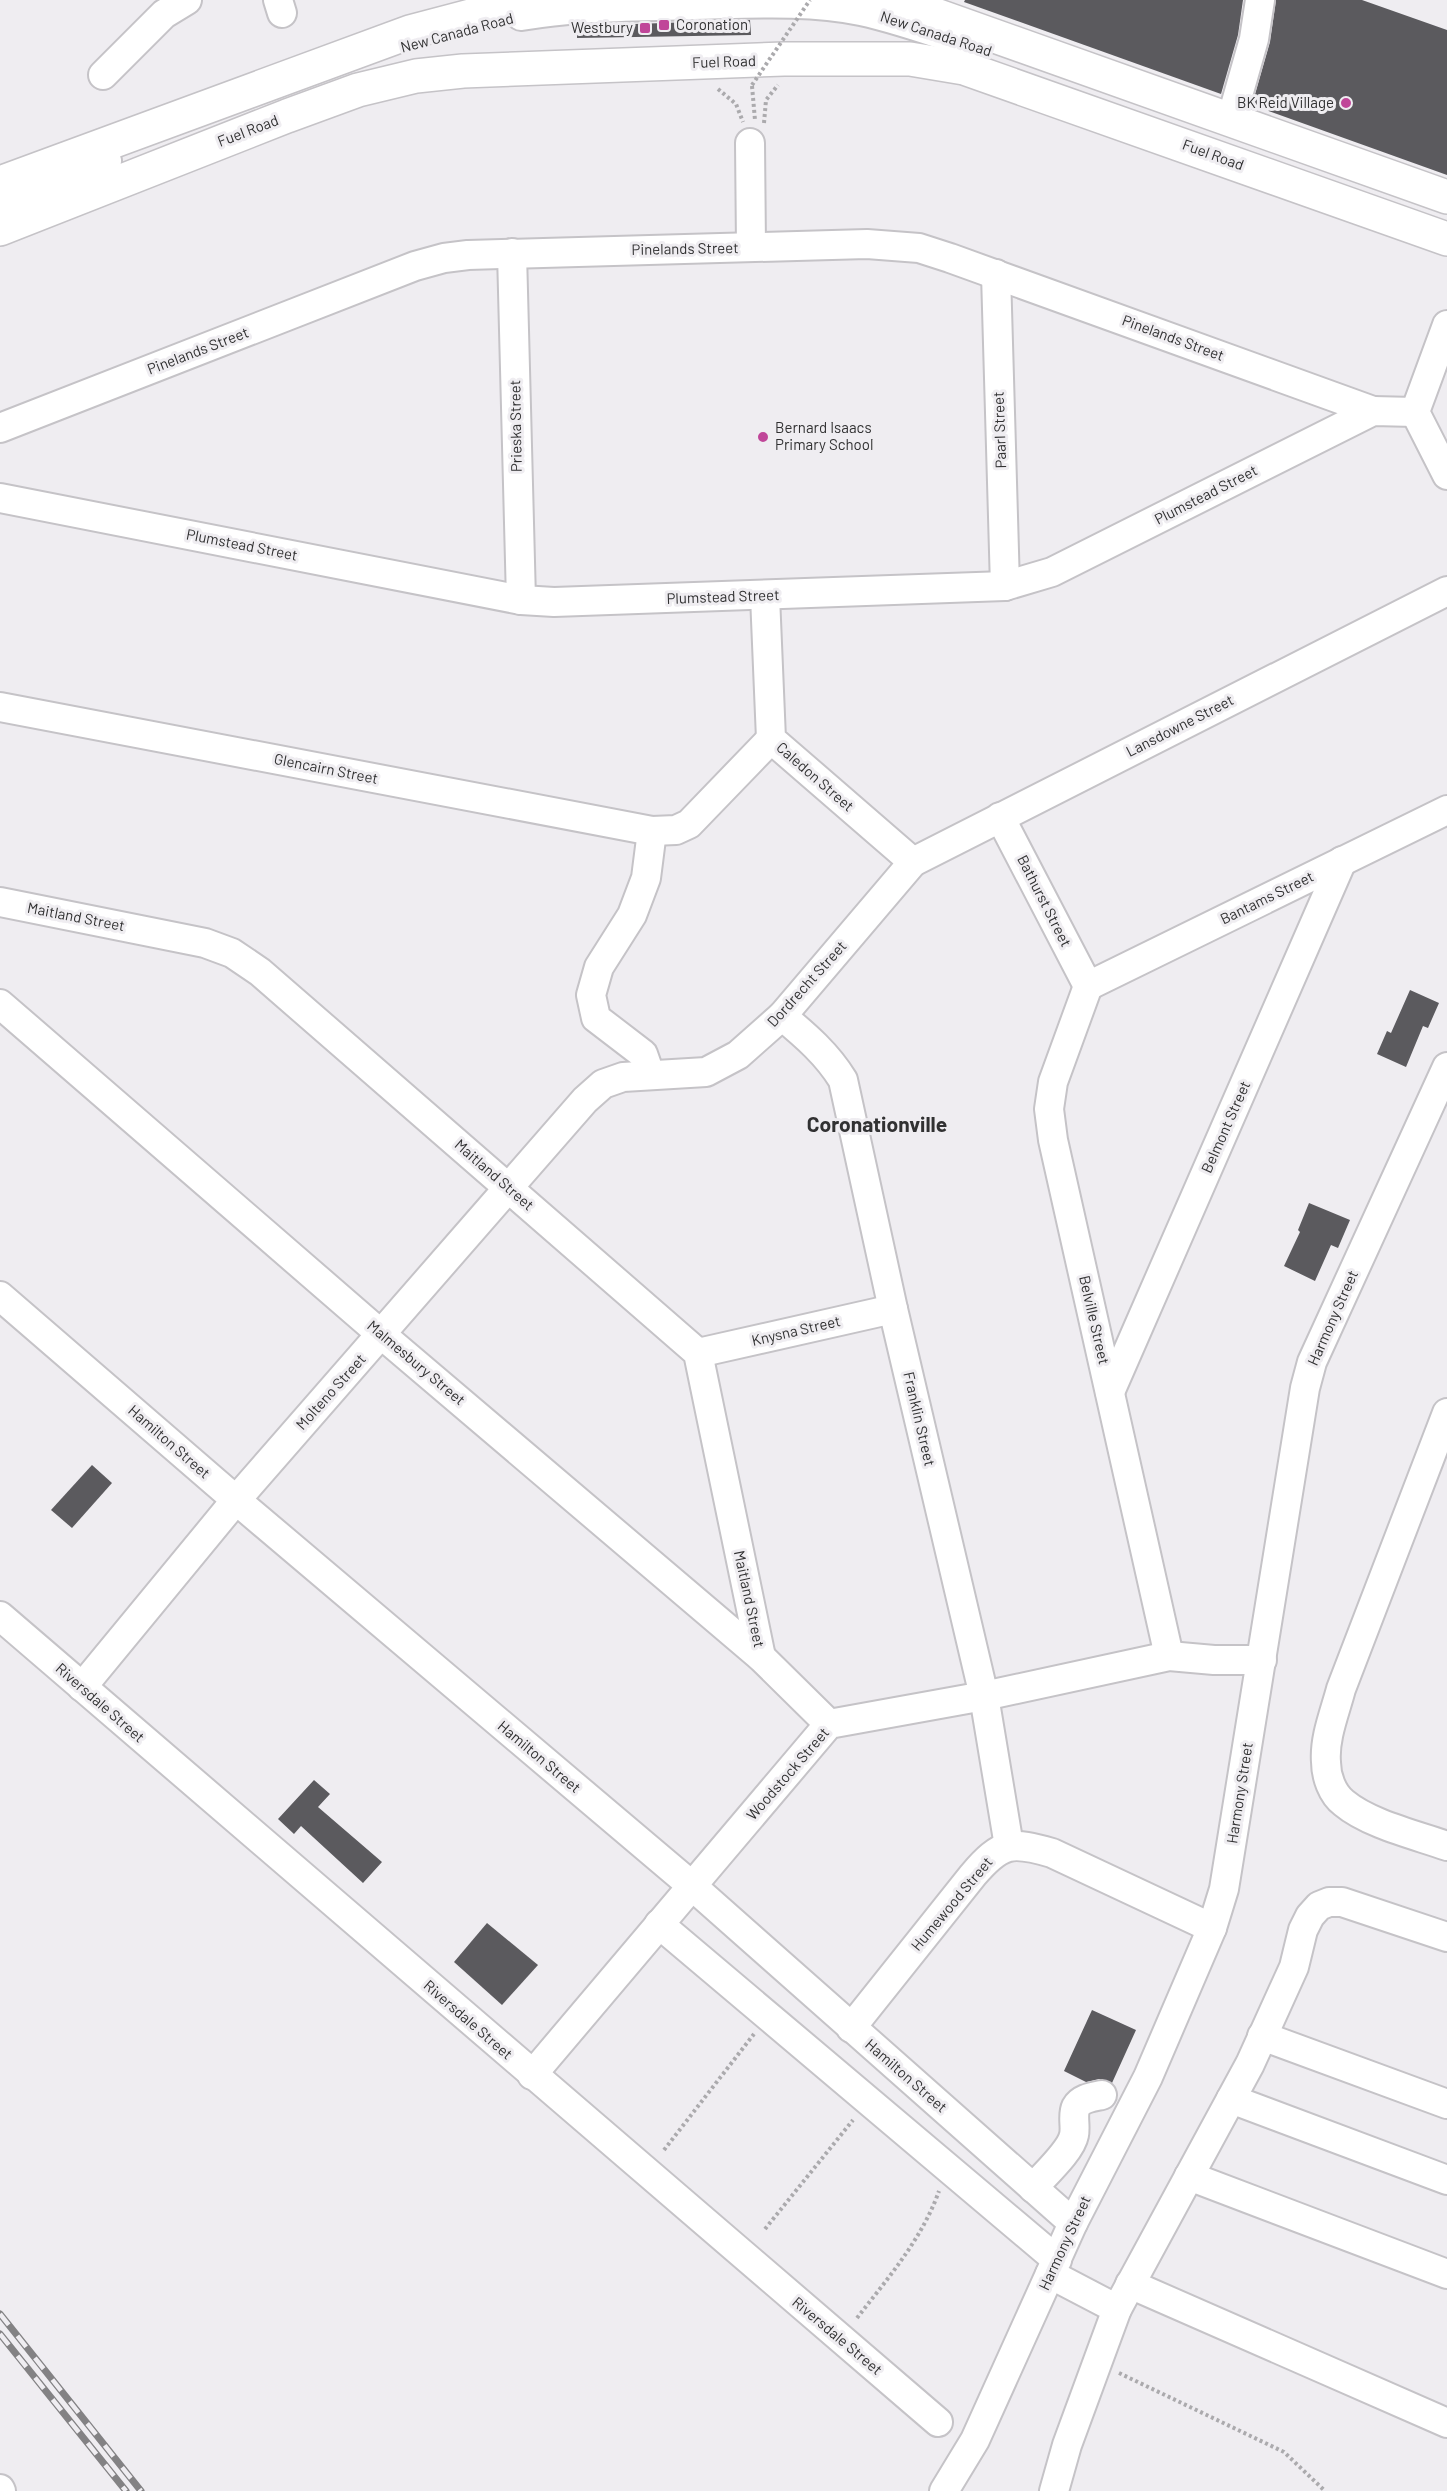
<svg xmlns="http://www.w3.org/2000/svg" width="1447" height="2491" viewBox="0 0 1447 2491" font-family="Barlow,sans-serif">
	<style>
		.building { fill: #5b5a5e }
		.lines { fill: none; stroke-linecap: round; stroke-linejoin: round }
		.minor-casing { stroke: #c5c3c7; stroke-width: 32 }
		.major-casing { stroke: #c5c3c7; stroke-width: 36 }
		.path { stroke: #abaaad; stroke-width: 4; stroke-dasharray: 3 3; stroke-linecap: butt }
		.minor { stroke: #fff; stroke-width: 28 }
		.major { stroke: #fff; stroke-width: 33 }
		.rail-casing { stroke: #838284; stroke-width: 7 }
		.rail { stroke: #efedf1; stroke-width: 4.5; stroke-dasharray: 14; stroke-linecap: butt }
		.path-bridge { stroke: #abaaad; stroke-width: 4; stroke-dasharray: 3 3; stroke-linecap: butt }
		.poi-dot { fill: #c04699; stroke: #efedf1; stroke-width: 2 }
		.labels { text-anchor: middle; stroke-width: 6; stroke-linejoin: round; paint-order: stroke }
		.poi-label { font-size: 15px; fill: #313132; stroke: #efedf1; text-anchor: start }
		.street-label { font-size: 15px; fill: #313132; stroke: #efedf1 }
		.district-label { font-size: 21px; font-weight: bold; fill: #313132; stroke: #efedf1 }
	</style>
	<rect width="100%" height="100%" fill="#efedf1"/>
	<!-- building -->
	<g class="building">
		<polygon points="965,0 1243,0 1238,35 1221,94 964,2"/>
		<polygon points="1276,0 1362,0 1447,30 1447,175 1252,105 1270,42"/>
		<polygon points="750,20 751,35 577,38 577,26"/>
		<polygon points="1410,990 1439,1003 1428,1028 1423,1026 1406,1067 1377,1054 1387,1031 1391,1033"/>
		<polygon points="1309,1203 1350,1220 1338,1248 1331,1245 1315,1281 1284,1266 1300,1232 1298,1230"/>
		<polygon points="92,1465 112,1483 72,1528 51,1510"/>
		<polygon points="314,1780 330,1794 318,1807 382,1862 363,1883 301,1826 294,1834 278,1819"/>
		<polygon points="487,1923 538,1965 502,2005 454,1962"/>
		<polygon points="1092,2010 1136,2030 1112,2083 1099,2079 1086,2082 1064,2071"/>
	</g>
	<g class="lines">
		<defs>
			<g id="minor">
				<polyline points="278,0 282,13"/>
				<path d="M 521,16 C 578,6 636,7 693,5 C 749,4 807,0 861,11 C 898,19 934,32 970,44"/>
				<polyline points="103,75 164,14 187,0"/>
				<polyline points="1231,120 1254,39 1260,0"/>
				<polyline points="750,143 751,247"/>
				<polyline points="0,202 107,161"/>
				<polyline points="512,253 521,600"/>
				<polyline points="996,274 1005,586"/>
				<polyline points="1447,325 1415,412 1447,475"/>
				<polyline points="0,428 415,266 444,258 468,255 867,244 919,248 950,258 1373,411"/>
				<polyline points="0,498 521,600 554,602 1005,586 1052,572 1373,411 1415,412"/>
				<polyline points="765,596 771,739 913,862"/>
				<polyline points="0,707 652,831 676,830 689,824 771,739"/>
				<polyline points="1000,817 1088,986"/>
				<polyline points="0,902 205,943 232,953 260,972 698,1353 761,1657"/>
				<polyline points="1088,986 1053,1082 1049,1109 1053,1140 1169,1656"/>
				<polyline points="1088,986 1447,810"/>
				<polyline points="0,1004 382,1335 761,1657 829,1724"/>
				<path d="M 782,1016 C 806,1036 827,1054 843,1080 L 893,1309 L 984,1696 L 1009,1846"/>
				<polyline points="650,1074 643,1054 596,1018 591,995 599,967 632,915 646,878 652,831"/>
				<polyline points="0,1296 236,1500 691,1885 1073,2223"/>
				<polyline points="698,1353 893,1309"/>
				<polyline points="1110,1392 1342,861"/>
				<path d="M 1447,1413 L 1341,1689 C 1335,1712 1324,1738 1326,1762 C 1326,1776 1332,1794 1344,1803 C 1369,1824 1416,1835 1447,1846"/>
				<polyline points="0,1616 938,2422"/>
				<polyline points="82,1687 236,1500 585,1100 603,1084 623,1077 706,1072 738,1055 782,1016 913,862 1447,591"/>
				<polyline points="659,1924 1057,2260"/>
				<path d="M 851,2028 L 973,1875 C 1001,1842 1012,1841 1052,1853 L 1212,1928"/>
				<polyline points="1262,2036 1447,2104"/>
				<polyline points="532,2075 829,1724 984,1696 1169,1656 1214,1660 1262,1660"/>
				<polyline points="1231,2099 1447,2180"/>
				<polyline points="1189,2176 1447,2274"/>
				<path d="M 1033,2188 C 1044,2175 1071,2151 1074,2135 C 1076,2126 1072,2115 1076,2107 C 1081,2098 1093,2097 1102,2095"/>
				<polyline points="1050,2274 1117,2309 1067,2445 1054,2491"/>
				<polyline points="1130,2284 1447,2423"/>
				<polyline points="1117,2309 1250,2064 1294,1967 1303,1930 1310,1916 1319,1906 1329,1902 1342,1902 1447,1937"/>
				<polyline points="0,2489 1,2491"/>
				<polyline points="944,2491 975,2440 1073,2223 1148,2077 1212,1928 1224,1889 1305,1388 1312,1362 1447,1067"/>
			</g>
			<g id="major">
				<polyline points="881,0 930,13 1447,197"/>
				<polyline points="0,183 410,32 493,10 547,0"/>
				<polyline points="0,229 287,116 358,90 416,76 463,71 784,59 910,59 964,68 1447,239"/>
			</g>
		</defs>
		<!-- minor casing -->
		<use href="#minor" class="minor-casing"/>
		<!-- major casing -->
		<use href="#major" class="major-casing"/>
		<!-- path -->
		<g class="path">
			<polyline points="752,86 755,120"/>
			<polyline points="718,89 736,104 743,122"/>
			<polyline points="764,123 766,100 778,85"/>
			<polyline points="664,2150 754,2034"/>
			<polyline points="765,2229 853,2120"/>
			<path d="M 857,2318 C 888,2278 922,2239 939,2191"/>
			<polyline points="1119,2373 1284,2452 1325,2491"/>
		</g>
		<!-- minor -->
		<use href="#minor" class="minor"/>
		<!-- major -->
		<use href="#major" class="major"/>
		<defs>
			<g id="rail">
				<polyline points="0,2314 141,2491"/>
				<polyline points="0,2334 126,2491"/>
			</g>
		</defs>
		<!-- rail casing -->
		<use href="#rail" class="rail-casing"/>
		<!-- rail -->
		<use href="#rail" class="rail"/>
		<!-- path-bridge -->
		<polyline class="path-bridge" points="752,85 810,0"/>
	</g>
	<!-- markers -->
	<g class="poi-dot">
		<rect x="658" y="19" width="12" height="12" rx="3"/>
		<rect x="639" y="22" width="12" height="12" rx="3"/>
		<circle cx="1346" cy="103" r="6"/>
		<circle cx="763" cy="437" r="6"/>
	</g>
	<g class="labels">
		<!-- poi labels -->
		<g class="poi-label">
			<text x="676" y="30">Coronation</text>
			<text x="633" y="33" text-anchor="end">Westbury</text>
			<text x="1334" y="108" text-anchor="end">BK Reid Village</text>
			<text x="775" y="433">Bernard Isaacs<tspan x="775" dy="17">Primary School</tspan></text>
		</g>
		<!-- street labels -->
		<g class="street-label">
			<text transform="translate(457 33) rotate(-15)" y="5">New Canada Road</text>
			<text transform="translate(936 34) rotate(18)" y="5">New Canada Road</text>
			<text transform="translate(724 62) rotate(-2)" y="5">Fuel Road</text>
			<text transform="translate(248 131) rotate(-21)" y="5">Fuel Road</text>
			<text transform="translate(1213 155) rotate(20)" y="5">Fuel Road</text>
			<text transform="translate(685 249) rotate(-1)" y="5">Pinelands Street</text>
			<text transform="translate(1173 338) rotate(20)" y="5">Pinelands Street</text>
			<text transform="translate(198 351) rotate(-21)" y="5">Pinelands Street</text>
			<text transform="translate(516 426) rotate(-91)" y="5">Prieska Street</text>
			<text transform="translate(1000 430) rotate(-92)" y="5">Paarl Street</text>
			<text transform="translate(1206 495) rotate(-27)" y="5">Plumstead Street</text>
			<text transform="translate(242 545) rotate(11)" y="5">Plumstead Street</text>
			<text transform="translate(723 597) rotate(-2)" y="5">Plumstead Street</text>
			<text transform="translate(1180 726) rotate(-27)" y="5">Lansdowne Street</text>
			<text transform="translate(326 769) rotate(11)" y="5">Glencairn Street</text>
			<text transform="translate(815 777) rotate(41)" y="5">Caledon Street</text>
			<text transform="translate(1267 898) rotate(-26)" y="5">Bantams Street</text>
			<text transform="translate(1044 901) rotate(63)" y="5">Bathurst Street</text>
			<text transform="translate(76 917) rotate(11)" y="5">Maitland Street</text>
			<text transform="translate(807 984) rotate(-48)" y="5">Dordrecht Street</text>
			<text transform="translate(1226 1127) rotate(-66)" y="5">Belmont Street</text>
			<text transform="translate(494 1175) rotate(41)" y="5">Maitland Street</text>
			<text transform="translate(1333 1318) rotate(-66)" y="5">Harmony Street</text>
			<text transform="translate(1094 1320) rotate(77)" y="5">Belville Street</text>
			<text transform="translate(796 1331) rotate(-13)" y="5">Knysna Street</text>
			<text transform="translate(416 1363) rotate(40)" y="5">Malmesbury Street</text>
			<text transform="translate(331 1392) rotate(-48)" y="5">Molteno Street</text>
			<text transform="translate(919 1419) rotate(77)" y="5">Franklin Street</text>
			<text transform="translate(169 1442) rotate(41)" y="5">Hamilton Street</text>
			<text transform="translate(749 1599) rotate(78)" y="5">Maitland Street</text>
			<text transform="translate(100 1703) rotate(41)" y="5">Riversdale Street</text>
			<text transform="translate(539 1757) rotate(40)" y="5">Hamilton Street</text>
			<text transform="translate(788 1774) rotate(-49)" y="5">Woodstock Street</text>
			<text transform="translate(1240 1793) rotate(-81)" y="5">Harmony Street</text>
			<text transform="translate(952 1904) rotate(-50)" y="5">Humewood Street</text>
			<text transform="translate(468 2020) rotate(41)" y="5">Riversdale Street</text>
			<text transform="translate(906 2076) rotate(41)" y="5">Hamilton Street</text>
			<text transform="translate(1065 2243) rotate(-65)" y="5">Harmony Street</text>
			<text transform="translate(837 2336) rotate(40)" y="5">Riversdale Street</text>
		</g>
		<!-- district labels -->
		<g class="district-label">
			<text x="877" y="1132">Coronationville</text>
		</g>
	</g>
</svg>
